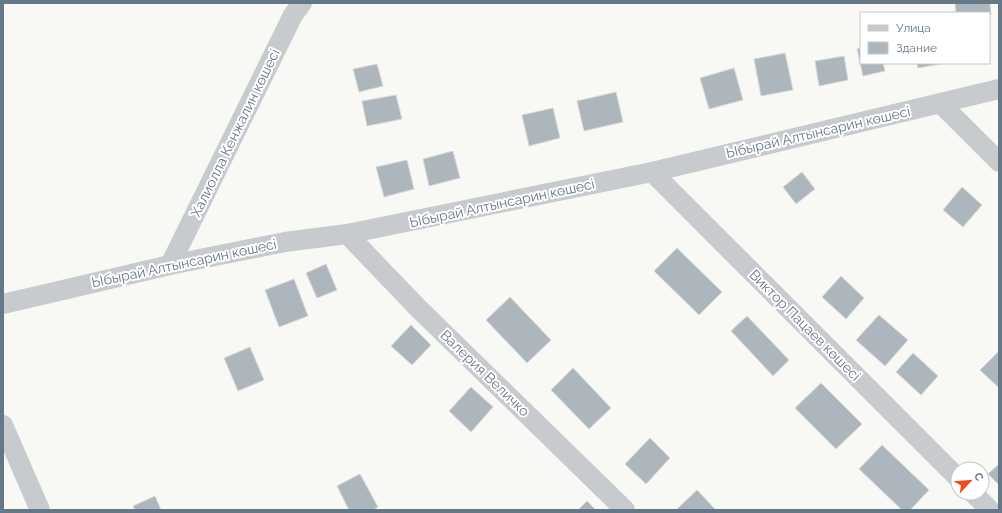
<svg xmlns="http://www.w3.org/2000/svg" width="1002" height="513" viewBox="0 0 1002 513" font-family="Raleway,sans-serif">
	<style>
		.building { fill: #adb6bc; stroke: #d9d9d7 }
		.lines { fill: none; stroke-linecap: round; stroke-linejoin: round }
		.minor { stroke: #c7cbce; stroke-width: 20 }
		.labels { text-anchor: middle; stroke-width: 4; stroke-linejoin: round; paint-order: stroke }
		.street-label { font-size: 14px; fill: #647888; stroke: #fff }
	</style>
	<rect width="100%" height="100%" fill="#f8f8f4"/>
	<!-- building -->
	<g class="building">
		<polygon points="955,3 990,3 991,15 989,15 989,13 956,13"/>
		<polygon points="861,48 861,63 883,63 885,71 863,76 857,49"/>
		<polygon points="785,53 793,90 761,96 754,59"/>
		<polygon points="844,56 848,80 819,86 815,61"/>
		<polygon points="917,63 940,63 940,64 918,68"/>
		<polygon points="377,64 383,86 359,92 353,69"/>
		<polygon points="734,68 743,100 709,109 700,78"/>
		<polygon points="616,92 623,122 584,131 577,101"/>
		<polygon points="396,95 402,119 367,126 362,101"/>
		<polygon points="553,108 560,138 529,146 522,115"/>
		<polygon points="453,151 460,178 429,186 423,159"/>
		<polygon points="407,160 414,189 384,197 376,167"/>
		<polygon points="802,172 815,189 796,204 783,187"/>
		<polygon points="962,187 982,205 963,227 943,210"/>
		<polygon points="677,248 722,292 699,315 654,271"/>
		<polygon points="326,264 337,290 317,298 306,273"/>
		<polygon points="841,276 864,298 846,319 822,297"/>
		<polygon points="294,279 308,316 279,327 265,290"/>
		<polygon points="510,297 551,340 527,363 486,320"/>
		<polygon points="879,315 908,340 885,366 856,340"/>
		<polygon points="747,316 789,360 773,376 731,331"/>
		<polygon points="411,325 431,345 412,365 391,346"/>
		<polygon points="250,347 264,380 238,391 224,358"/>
		<polygon points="999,351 999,388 980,370"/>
		<polygon points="913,353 938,376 921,395 896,372"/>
		<polygon points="573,368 611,408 589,429 551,390"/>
		<polygon points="821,383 862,424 836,449 795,408"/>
		<polygon points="471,387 493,407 471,432 449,411"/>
		<polygon points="650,438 670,458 646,484 625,464"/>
		<polygon points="882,445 929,490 910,510 902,510 859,469"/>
		<polygon points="999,464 999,485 988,474"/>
		<polygon points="360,474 378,507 373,510 349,510 337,486"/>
		<polygon points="697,490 716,510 676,510"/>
		<polygon points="155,496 161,510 135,510 133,506"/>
		<polygon points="587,501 596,510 578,510"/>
	</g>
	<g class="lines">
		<!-- minor -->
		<g class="minor">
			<polyline points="940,103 999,162"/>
			<polyline points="652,172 958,478"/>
			<polyline points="347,234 418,308 625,510"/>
			<polyline points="170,265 293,15 302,3"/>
			<polyline points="3,304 170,265 285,242 347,234 652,172 999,89"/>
			<polyline points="3,425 40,510"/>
			<polyline points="973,493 990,510"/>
		</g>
	</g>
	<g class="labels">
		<!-- street labels -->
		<g class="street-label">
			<text transform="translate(818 132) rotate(-13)" y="5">Ыбырай Алтынсарин көшесі</text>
			<text transform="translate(235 133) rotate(-64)" y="5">Халиолла Кенжалин көшесі</text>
			<text transform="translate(502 203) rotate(-12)" y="5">Ыбырай Алтынсарин көшесі</text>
			<text transform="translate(184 263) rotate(-12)" y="5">Ыбырай Алтынсарин көшесі</text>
			<text transform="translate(805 325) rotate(45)" y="5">Виктор Пацаев көшесі</text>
			<text transform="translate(485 373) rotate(44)" y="5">Валерия Величко</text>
		</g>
	</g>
	<!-- border -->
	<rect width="1002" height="513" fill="none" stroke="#647888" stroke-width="8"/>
	<!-- legend -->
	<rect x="860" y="12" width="130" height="52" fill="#ffffff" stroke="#c1c9cf"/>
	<rect x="868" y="25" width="20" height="6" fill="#c7cbce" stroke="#c1c9cf"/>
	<text x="896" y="32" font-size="12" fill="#647888">Улица</text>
	<rect x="868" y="42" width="20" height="12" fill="#adb6bc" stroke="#c1c9cf"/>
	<text x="896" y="52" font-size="12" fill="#647888">Здание</text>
	<!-- north arrow -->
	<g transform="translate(970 481) rotate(64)"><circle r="19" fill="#ffffff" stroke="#c1c9cf"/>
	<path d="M0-3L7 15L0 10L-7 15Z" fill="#f14c1b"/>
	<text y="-6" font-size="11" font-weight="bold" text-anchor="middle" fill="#647888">С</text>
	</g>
</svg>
